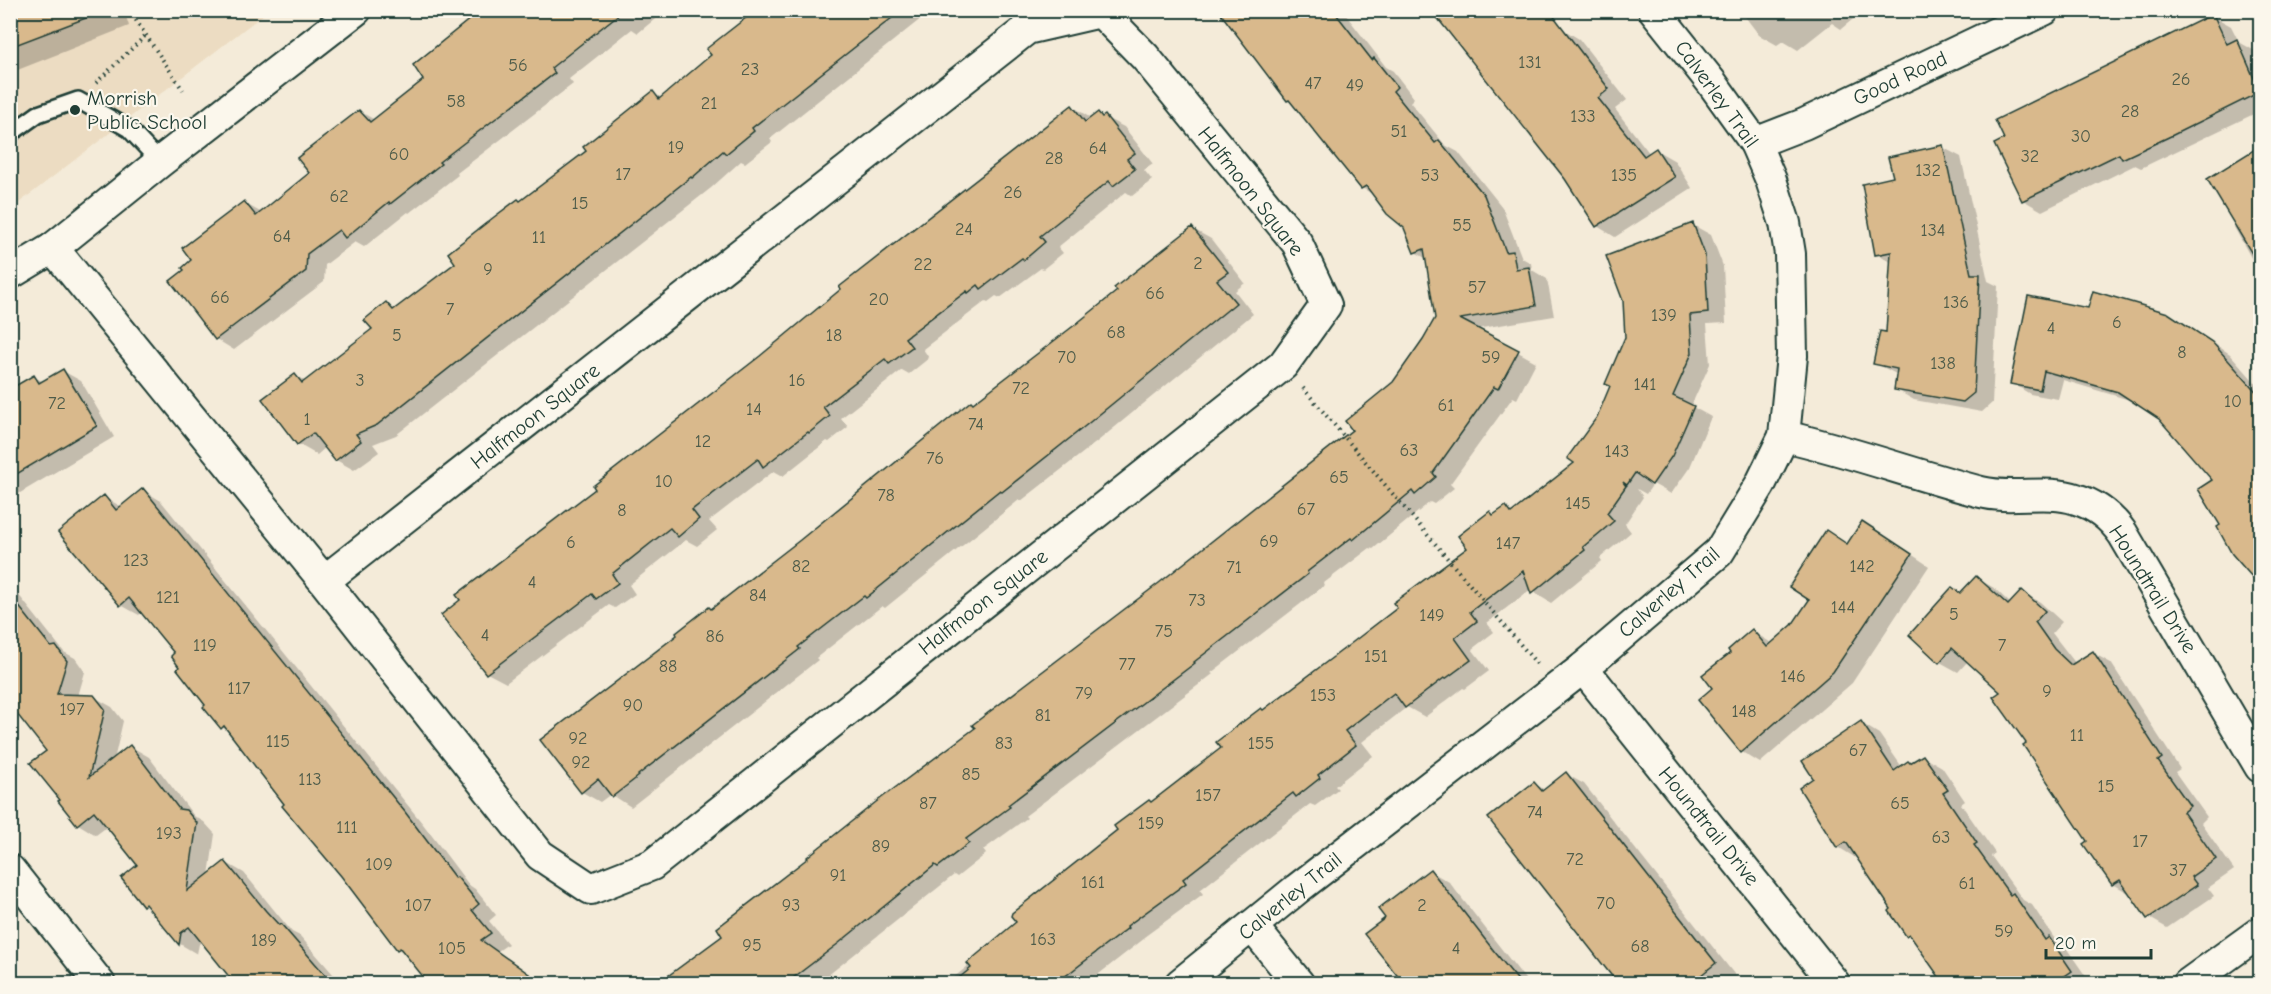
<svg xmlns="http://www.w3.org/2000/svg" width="2271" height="994" viewBox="0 0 2271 994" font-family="'Comic Neue',sans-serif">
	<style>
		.built { fill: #ecdcc2 }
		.shadow { fill: #0003 }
		.building { fill: #d9b98c; stroke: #1f3d34; stroke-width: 1.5 }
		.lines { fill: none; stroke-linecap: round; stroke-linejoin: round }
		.lane-casing { stroke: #1f3d34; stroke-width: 20 }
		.street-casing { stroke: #1f3d34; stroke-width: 34 }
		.path { stroke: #1f3d34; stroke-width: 4; stroke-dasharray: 1.5 4.5; stroke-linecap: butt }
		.lane { stroke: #fbf7ec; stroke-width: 15 }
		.street { stroke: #fbf7ec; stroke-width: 30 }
		.poi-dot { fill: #1f3d34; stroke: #fbf7ec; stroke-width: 2 }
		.labels { text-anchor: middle; stroke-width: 4.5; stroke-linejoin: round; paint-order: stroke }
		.number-label { font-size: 18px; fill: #4e5c4a }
		.street-label { font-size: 21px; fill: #1f3d34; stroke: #fbf7ec }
		.poi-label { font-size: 21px; fill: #1f3d34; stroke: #fbf7ec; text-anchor: start }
	</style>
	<rect width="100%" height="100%" fill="#f4ebd9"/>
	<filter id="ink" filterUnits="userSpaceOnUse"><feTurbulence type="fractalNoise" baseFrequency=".0167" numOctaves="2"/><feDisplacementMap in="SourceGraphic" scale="12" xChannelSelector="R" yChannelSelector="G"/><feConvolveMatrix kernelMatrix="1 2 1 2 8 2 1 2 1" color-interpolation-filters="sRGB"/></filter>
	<g filter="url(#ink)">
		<!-- built -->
		<polygon class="built" points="11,11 268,11 11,209"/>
		<!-- shadow -->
		<g class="shadow">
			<polygon points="10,10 124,10 129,26 15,71 10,68"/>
			<polygon points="486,10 666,10 638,33 632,29 569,79 573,84 457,173 458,175 409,213 408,212 364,247 355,242 325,265 324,282 234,350 216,339 186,270 244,203 262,213 311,174 359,111 375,120 425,80"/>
			<polygon points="758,10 932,10 770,139 772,142 745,163 741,161 711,188 396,435 373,444 379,452 354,470 336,460 326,447 317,455 298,444 264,400 295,375 306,382 374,329 387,304 396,310 457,263 521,202 588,151 653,93 662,98 713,56"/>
			<polygon points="1218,10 1342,10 1386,67 1393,71 1414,98 1410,102 1445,145 1458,152 1502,207 1522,258 1531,263 1532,270 1547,279 1554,316 1476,329 1536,362 1517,399 1513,397 1450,484 1454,488 1434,504 1430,502 1373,549 1370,548 1324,583 1325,585 1211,673 1213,674 1025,816 1027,818 983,850 986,854 957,877 954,875 817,984 680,984 725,936 977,729 1354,430 1394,383 1424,340 1436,318 1427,259 1415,252 1405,227 1376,196 1362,188"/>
			<polygon points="1740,10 1864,10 1841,29 1832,23 1798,50 1783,41 1777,45 1759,35"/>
			<polygon points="2213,16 2231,26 2239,42 2255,51 2260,62 2260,111 2141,168 2135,165 2042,211 2023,200"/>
			<polygon points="1561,28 1579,39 1627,100 1615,109 1650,154 1656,150 1675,161 1692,188 1615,237 1597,226"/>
			<polygon points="1072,106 1092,119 1098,114 1124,127 1153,164 1144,170 1152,180 1132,196 1126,192 1058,247 1063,253 1043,269 1041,268 1000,298 996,296 988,302 986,301 923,349 929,358 909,374 902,370 841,418 848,427 829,442 827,441 783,476 774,471 709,521 717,530 697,546 686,540 629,585 635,594 615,608 609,605 506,683 487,673 598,489"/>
			<polygon points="1942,147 1961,157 1988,281 1998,286 1992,403 1982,412 1914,400 1895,389 1898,375 1875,363 1888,334 1892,263 1876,254 1895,179"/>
			<polygon points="2256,150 2260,153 2260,274 2234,227 2237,225"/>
			<polygon points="1693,225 1711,235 1723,266 1726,323 1707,324 1710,364 1691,406 1711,417 1690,467 1671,494 1653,484 1646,494 1637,489 1643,497 1625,524 1631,532 1600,558 1602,561 1551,603 1533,592 1531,589 1487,623 1494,632 1472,649 1489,671 1465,689 1463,688 1425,717 1407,707 1362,742 1373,756 1335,786 1338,789 1315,806 1310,804 1200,890 1203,894 1144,937 1145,938 1086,984 946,984 997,942 1152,803 1223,748 1265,711 1399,608 1469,548 1490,512 1496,516 1506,508 1514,513 1576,462"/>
			<polygon points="1193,229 1211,239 1245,283 1235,291 1253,314 1098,441 1021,501 1019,500 885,608 882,606 816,658 818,660 631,807 611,794 600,802 582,792 712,610 1077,325"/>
			<polygon points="2029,298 2187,326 2230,354 2260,388 2260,584 2234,553 2223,525 2214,481 2160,418 2133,401 2063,380 2058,399 2030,394 2012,383"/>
			<polygon points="63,371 81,381 114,437 10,499 10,391 34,377 44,382"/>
			<polygon points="143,490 161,501 423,824 469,885 475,889 496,915 489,921 508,944 498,951 544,984 431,984 408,955 398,949 232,733 222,727 182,667 176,653 142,612 139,615 121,605 104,497 122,507"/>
			<polygon points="1827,532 1848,545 1881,534 1929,566 1852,683 1760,763 1742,752 1714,688 1732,653 1752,631 1773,644 1793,626 1811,599"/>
			<polygon points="1976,578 1994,588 2011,604 2022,592 2040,602 2062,622 2052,633 2076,664 2093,653 2111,663 2180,769 2175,772 2207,817 2201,823 2234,870 2208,888 2214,896 2167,928 2148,917 2132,895 2113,884 2085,845 2090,842 2028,743 2002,692 1968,661 1958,672 1940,662 1961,594"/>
			<polygon points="10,584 64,652 75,658 85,672 78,696 94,697 112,707 123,721 114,760 130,746 149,757 194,816 204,822 215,834 209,875 225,862 244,873 292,932 300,936 333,974 346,984 227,984 233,979 202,941 199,944 197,954 180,944 123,878 139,866 108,826 96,835 78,824 60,801 48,751 16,709 10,713"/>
			<polygon points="2260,584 2260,599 2254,588"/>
			<polygon points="1861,723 1879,734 1902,767 1911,764 1923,756 1942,767 1965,801 1961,804 1995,853 1991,856 2023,900 2032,905 2058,944 2067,949 2089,981 2086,984 1951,984 1913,938 1907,935 1893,910 1858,857 1856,858 1838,847 1815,778"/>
			<polygon points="1566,774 1584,784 1742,984 1620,984 1535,784 1545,790"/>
			<polygon points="1430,871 1449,882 1529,984 1406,984 1387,919"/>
		</g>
		<!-- building -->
		<g class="building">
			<polygon points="10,10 98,10 99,13 10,47"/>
			<polygon points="481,10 624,10 551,68 555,73 439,162 441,164 390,204 389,202 345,238 339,230 307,254 306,271 215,340 170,281 184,270 182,268 191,260 182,248 244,201 256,216 309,173 297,158 359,110 370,122 423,80 413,65"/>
			<polygon points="756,10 902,10 752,128 754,131 726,154 723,151 692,178 691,177 377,425 356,434 361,441 335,461 313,433 297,445 262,399 295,374 302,383 372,329 364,320 386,302 393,310 455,263 448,253 494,217 518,199 520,201 586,151 583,147 653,91 659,99 711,55 706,49"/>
			<polygon points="1218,10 1333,10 1372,60 1374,58 1397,87 1393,91 1435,143 1439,140 1484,195 1506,252 1513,251 1516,269 1529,267 1536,306 1460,319 1519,350 1498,389 1494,387 1433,473 1436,477 1415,495 1412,491 1353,540 1351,538 1307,572 1308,574 1194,662 1195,663 1008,805 1010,807 966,839 969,843 938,867 935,865 839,943 785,984 657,984 722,936 717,928 808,858 807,857 876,802 975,728 972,725 1159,583 1352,430 1345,421 1393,382 1423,339 1435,318 1424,249 1414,253 1404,228 1387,214 1366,186 1361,189 1289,100 1287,101"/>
			<polygon points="1431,10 1549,10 1609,89 1598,98 1644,156 1656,148 1675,177 1596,227 1565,179"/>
			<polygon points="2213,14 2227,44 2237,39 2260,92 2173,135 2122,159 2119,154 2022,201 1994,144 2004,139 1995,120"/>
			<polygon points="1072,105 1085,122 1098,112 1102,117 1105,115 1135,153 1127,159 1135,169 1113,186 1109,181 1040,236 1045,242 1024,260 1022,258 981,289 978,285 968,293 967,291 905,338 912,347 889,364 885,359 823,407 830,416 809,433 808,432 763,467 758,459 692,510 699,519 678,537 670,528 612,574 618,583 596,599 592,594 486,674 441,615 460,600 456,595 595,489 593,486 760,356 841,289 839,287"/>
			<polygon points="1943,145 1971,274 1980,274 1974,393 1963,402 1894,390 1897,369 1873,364 1880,331 1886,332 1891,252 1875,255 1862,184 1893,177 1888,157"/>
			<polygon points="2260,146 2260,267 2207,179"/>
			<polygon points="1693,223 1705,255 1708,313 1690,315 1692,353 1673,396 1694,406 1672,456 1652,485 1635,473 1627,485 1623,482 1626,486 1607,513 1614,521 1583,547 1585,550 1531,594 1523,571 1470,612 1477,621 1455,638 1471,660 1445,679 1444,678 1405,708 1394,693 1345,731 1356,745 1318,775 1320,778 1296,797 1293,793 1183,879 1186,883 1127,926 1128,928 1055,984 952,984 971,968 967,963 1016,922 1011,916 1012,913 1117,830 1114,826 1149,800 1151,802 1221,748 1216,742 1261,708 1263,710 1349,645 1397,608 1393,603 1467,548 1458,536 1490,511 1493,515 1506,506 1511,513 1574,463 1567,458 1597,417 1610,386 1605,384 1625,337 1623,301 1606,256"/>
			<polygon points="1192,227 1228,272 1217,280 1236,303 1079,431 1002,492 1000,490 866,598 864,596 798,647 800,649 638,775 639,776 612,797 598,779 581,793 540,740 677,635 676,633 709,607 711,609 800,540 971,401 973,403 1076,324 1117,291 1114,288"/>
			<polygon points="2093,291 2168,313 2212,342 2260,396 2260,586 2232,554 2217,527 2220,525 2198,489 2212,480 2159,419 2118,392 2044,371 2040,390 2010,384 2028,296 2088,308"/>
			<polygon points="63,369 97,426 10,478 10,389 34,375 39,383"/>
			<polygon points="143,488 405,812 455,878 457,877 479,904 472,910 491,933 481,940 543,984 429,984 400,948 397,950 341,876 282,806 284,804 224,726 221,729 203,707 205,705 177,669 179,667 171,656 174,653 129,598 120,606 58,532 104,495 116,510"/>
			<polygon points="1862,521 1912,554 1833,672 1741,753 1698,700 1712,688 1702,675 1730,653 1728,650 1752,629 1767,647 1792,625 1809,600 1789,587 1803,565 1826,530 1847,544"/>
			<polygon points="1976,576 2008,605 2022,590 2045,611 2035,622 2054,649 2071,665 2093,651 2162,758 2158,761 2190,806 2183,812 2216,859 2191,877 2197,885 2147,919 2120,880 2112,885 2083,844 2087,841 2023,745 2026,743 1993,697 2000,692 1952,648 1939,663 1909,635 1952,587 1960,593"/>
			<polygon points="10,595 51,647 56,646 67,661 57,694 94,695 105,709 89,777 130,745 179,809 186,810 197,823 187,891 225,861 266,911 279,925 281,924 333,984 235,984 189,927 181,933 179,945 145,904 143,906 121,878 137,865 94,811 77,825 58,801 60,800 30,763 46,751 10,705"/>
			<polygon points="1861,721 1894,771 1908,761 1910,763 1923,755 1948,790 1943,793 1977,843 1974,845 2010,895 2013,893 2045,940 2049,937 2072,971 2053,984 1944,984 1909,934 1906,936 1889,911 1891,909 1846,842 1837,848 1799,788 1813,778 1802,761"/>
			<polygon points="1566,772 1716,963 1690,984 1618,984 1488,818 1534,782 1542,791"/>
			<polygon points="1430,869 1494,951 1521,984 1404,984 1364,934 1385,918 1378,909"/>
		</g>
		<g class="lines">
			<defs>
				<polyline id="lane" points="10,134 38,114 78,100 129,129 160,162"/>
				<g id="street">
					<polyline points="1755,143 1804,124 2044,10"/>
					<polyline points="53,248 324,581 540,855 591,889 652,865 1283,365 1326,305 1297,243 1145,57 1101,12 1027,29 324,581"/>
					<polyline points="10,274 53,248 160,162 356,10"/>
					<path d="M 1784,436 C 1851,451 1915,475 1981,492 C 2010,500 2048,489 2076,499 C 2096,505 2111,517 2123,534 L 2260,767"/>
					<polyline points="1583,668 1835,984"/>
					<polyline points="10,870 100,984"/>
					<polyline points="1252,926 1299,984"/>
					<polyline points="1180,984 1297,889 1583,668 1719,552 1760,485 1784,436 1792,356 1790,254 1785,223 1771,180 1755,143 1712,83 1654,10"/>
					<polyline points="2188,984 2260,932"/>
				</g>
			</defs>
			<!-- lane casing -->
			<use href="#lane" class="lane-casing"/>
			<!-- street casing -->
			<use href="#street" class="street-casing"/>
			<!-- path -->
			<g class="path">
				<polyline points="129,10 183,90"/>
				<polyline points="96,83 145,36"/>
				<polyline points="1303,388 1537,664"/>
			</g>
			<!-- lane -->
			<use href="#lane" class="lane"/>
			<!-- street -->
			<use href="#street" class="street"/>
		</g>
	</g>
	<!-- markers -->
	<circle class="poi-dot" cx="75" cy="110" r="6"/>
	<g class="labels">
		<!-- number labels -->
		<g class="number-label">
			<text x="1530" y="68">131</text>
			<text x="518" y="71">56</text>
			<text x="750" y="75">23</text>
			<text x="2181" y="85">26</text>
			<text x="1313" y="89">47</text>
			<text x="1355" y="91">49</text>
			<text x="456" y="107">58</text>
			<text x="709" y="109">21</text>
			<text x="2130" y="117">28</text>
			<text x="1583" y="122">133</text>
			<text x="1399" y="137">51</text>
			<text x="2081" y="142">30</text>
			<text x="676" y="153">19</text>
			<text x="1098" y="154">64</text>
			<text x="399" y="160">60</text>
			<text x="2030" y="162">32</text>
			<text x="1054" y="164">28</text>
			<text x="1928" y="176">132</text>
			<text x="623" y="180">17</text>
			<text x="1430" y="181">53</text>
			<text x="1624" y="181">135</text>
			<text x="1013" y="198">26</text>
			<text x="339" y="202">62</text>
			<text x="580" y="209">15</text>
			<text x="1462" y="231">55</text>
			<text x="964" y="235">24</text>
			<text x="1933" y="236">134</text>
			<text x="282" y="242">64</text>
			<text x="539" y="243">11</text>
			<text x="1198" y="269">2</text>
			<text x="923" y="270">22</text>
			<text x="488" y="275">9</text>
			<text x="1477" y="293">57</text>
			<text x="1155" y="299">66</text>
			<text x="220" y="303">66</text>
			<text x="879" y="305">20</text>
			<text x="1956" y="308">136</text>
			<text x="450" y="315">7</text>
			<text x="1664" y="321">139</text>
			<text x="2117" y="328">6</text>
			<text x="2051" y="334">4</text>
			<text x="1116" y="338">68</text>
			<text x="397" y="341">5</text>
			<text x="834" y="341">18</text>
			<text x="2182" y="358">8</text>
			<text x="1067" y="363">70</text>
			<text x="1491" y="363">59</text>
			<text x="1943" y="369">138</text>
			<text x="360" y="386">3</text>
			<text x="797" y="386">16</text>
			<text x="1645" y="390">141</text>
			<text x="1021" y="394">72</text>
			<text x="2233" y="407">10</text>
			<text x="57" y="409">72</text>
			<text x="1446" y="411">61</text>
			<text x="754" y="415">14</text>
			<text x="307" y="425">1</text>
			<text x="976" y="430">74</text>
			<text x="703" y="447">12</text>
			<text x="1409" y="456">63</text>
			<text x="1617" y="457">143</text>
			<text x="935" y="464">76</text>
			<text x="1339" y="483">65</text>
			<text x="664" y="487">10</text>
			<text x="886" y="501">78</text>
			<text x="1578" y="509">145</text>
			<text x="1306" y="515">67</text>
			<text x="622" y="516">8</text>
			<text x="1269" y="547">69</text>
			<text x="571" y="548">6</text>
			<text x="1508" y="549">147</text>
			<text x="136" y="566">123</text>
			<text x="801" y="572">82</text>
			<text x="1862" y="572">142</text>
			<text x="1234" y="573">71</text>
			<text x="532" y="588">4</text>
			<text x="758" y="601">84</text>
			<text x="168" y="603">121</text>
			<text x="1197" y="606">73</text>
			<text x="1843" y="613">144</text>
			<text x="1954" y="620">5</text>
			<text x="1432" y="621">149</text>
			<text x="1164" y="637">75</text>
			<text x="485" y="641">4</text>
			<text x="715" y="642">86</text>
			<text x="205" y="651">119</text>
			<text x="2002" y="651">7</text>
			<text x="1376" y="662">151</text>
			<text x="1127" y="670">77</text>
			<text x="668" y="672">88</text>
			<text x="1793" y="682">146</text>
			<text x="239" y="694">117</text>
			<text x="2047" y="697">9</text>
			<text x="1084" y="699">79</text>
			<text x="1323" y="701">153</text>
			<text x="633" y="711">90</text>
			<text x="72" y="715">197</text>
			<text x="1744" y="717">148</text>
			<text x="1043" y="721">81</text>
			<text x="2077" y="741">11</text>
			<text x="578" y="744">92</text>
			<text x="278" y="747">115</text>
			<text x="1004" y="749">83</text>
			<text x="1261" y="749">155</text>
			<text x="1858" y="756">67</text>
			<text x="581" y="768">92</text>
			<text x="971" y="780">85</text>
			<text x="310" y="785">113</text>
			<text x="2106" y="792">15</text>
			<text x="1208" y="801">157</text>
			<text x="928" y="809">87</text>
			<text x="1900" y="809">65</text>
			<text x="1535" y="818">74</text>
			<text x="1151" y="829">159</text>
			<text x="347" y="833">111</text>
			<text x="169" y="839">193</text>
			<text x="1941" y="843">63</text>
			<text x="2140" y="847">17</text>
			<text x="881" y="852">89</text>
			<text x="1575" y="865">72</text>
			<text x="379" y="870">109</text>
			<text x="2178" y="876">37</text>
			<text x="838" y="881">91</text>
			<text x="1093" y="888">161</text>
			<text x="1967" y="889">61</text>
			<text x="1606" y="909">70</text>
			<text x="418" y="911">107</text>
			<text x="791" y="911">93</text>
			<text x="1422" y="911">2</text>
			<text x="2004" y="937">59</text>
			<text x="1043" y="945">163</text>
			<text x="264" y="946">189</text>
			<text x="752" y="951">95</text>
			<text x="1640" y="952">68</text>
			<text x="452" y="954">105</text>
			<text x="1456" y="954">4</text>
		</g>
		<!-- street labels -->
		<g class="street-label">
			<text transform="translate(1900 78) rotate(-25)" y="7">Good Road</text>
			<text transform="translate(1717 94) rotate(54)" y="7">Calverley Trail</text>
			<text transform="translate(1251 191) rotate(52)" y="7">Halfmoon Square</text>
			<text transform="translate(535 416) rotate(-38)" y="7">Halfmoon Square</text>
			<text transform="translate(2153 589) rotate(58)" y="7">Houndtrail Drive</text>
			<text transform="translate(1669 592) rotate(-41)" y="7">Calverley Trail</text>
			<text transform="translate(983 602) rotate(-38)" y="7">Halfmoon Square</text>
			<text transform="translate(1709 826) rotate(51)" y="7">Houndtrail Drive</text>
			<text transform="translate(1290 896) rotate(-39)" y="7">Calverley Trail</text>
		</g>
		<!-- poi labels -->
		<g class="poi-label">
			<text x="87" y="105">Morrish<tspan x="87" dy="24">Public School</tspan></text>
		</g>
	</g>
	<!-- margin -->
	<rect width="2271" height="994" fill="none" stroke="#fbf7ec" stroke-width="36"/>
	<rect x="18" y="18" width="2235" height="958" fill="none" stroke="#1f3d34" stroke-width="2" filter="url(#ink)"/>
	<!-- scale -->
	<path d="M2046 949v9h105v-9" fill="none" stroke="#1f3d34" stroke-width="3"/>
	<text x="2055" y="949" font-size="18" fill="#1f3d34" stroke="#fbf7ec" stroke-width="4.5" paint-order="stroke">20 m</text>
</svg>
